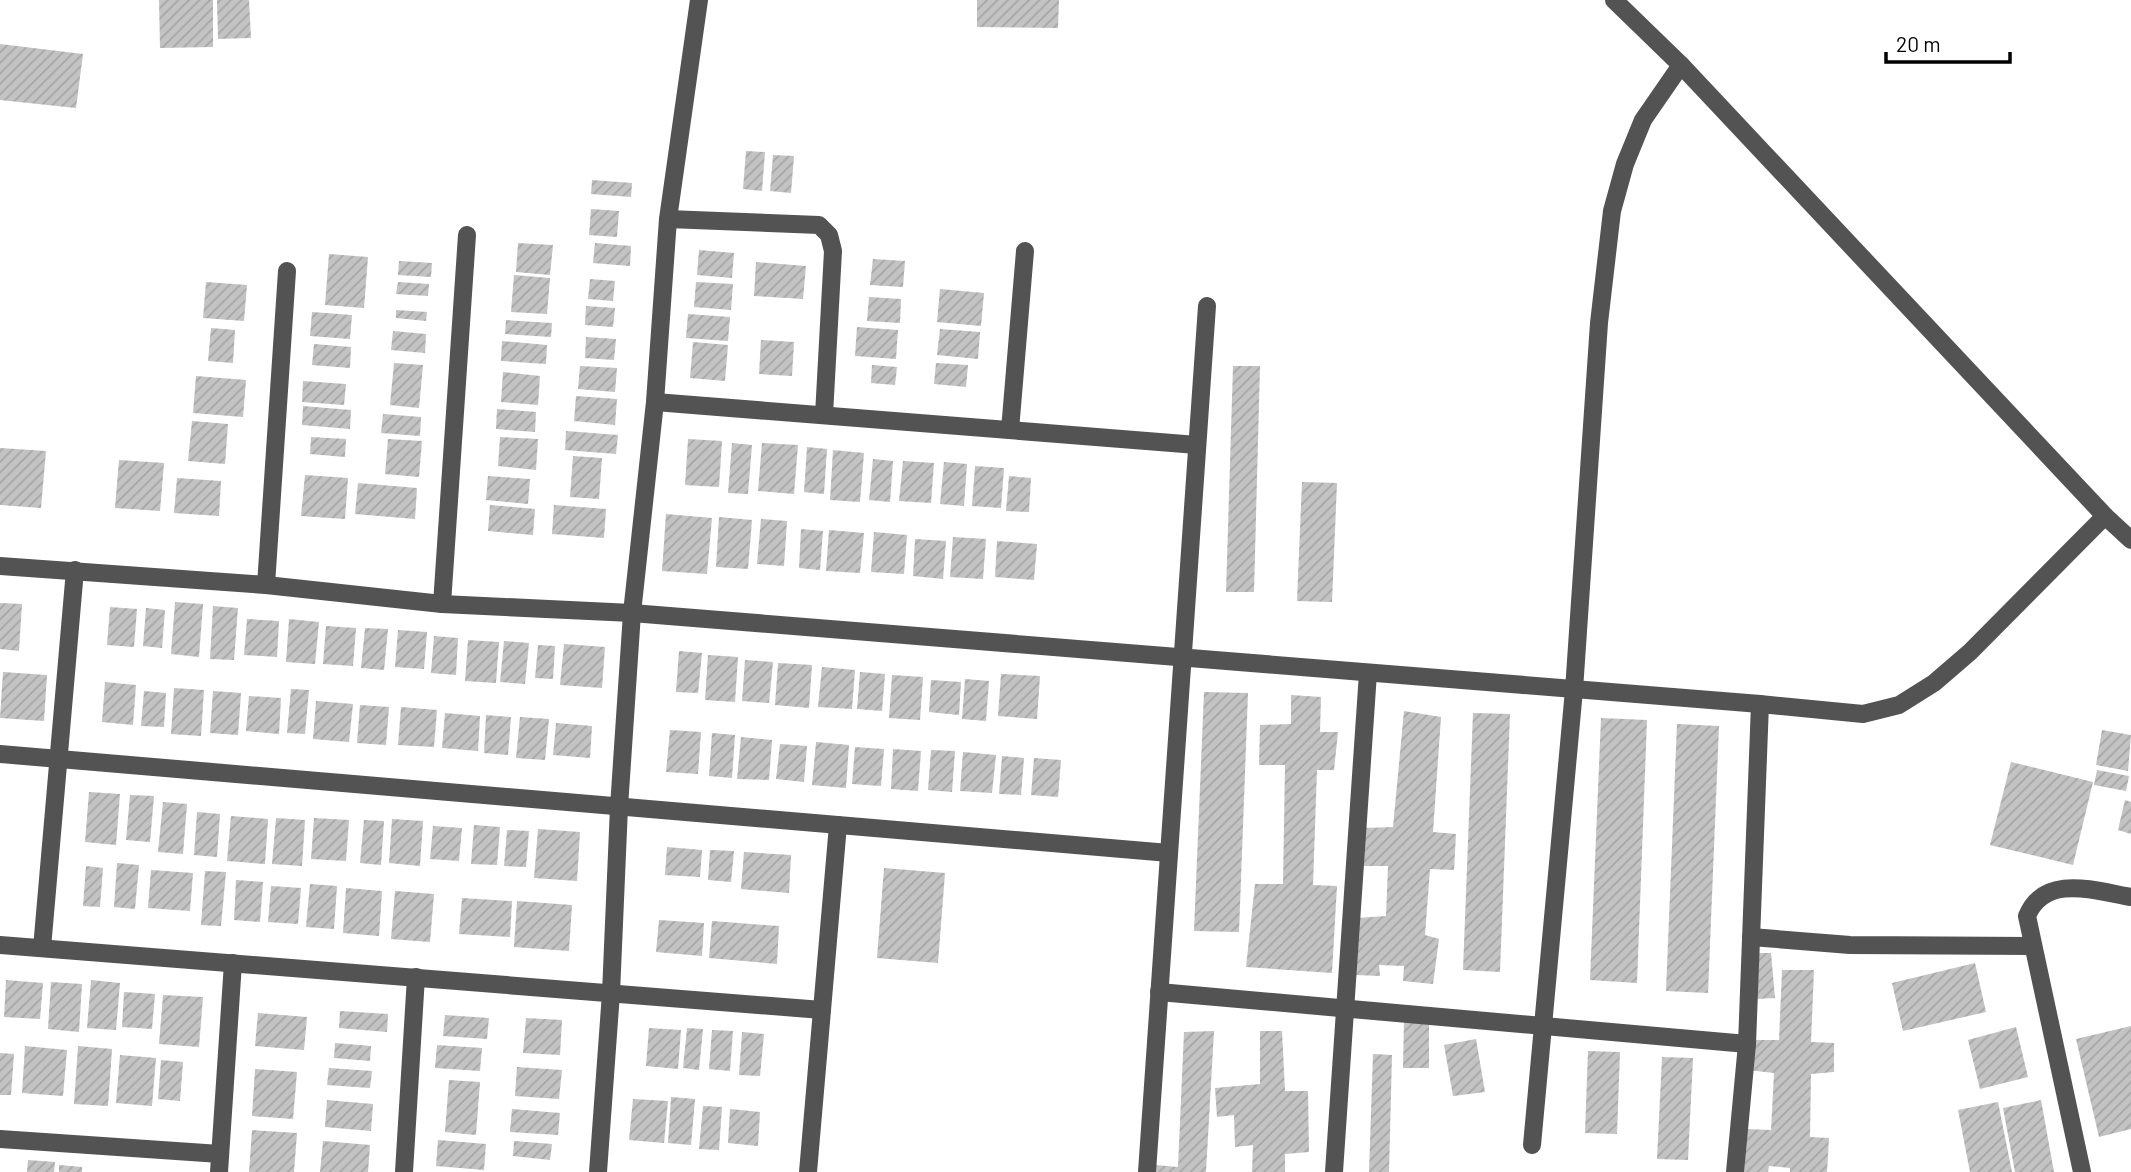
<svg xmlns="http://www.w3.org/2000/svg" width="2131" height="1172" viewBox="0 0 2131 1172" font-family="Barlow,sans-serif">
	<style>
		.building { fill: url(#building-hatch) }
		.lines { fill: none; stroke-linecap: round; stroke-linejoin: round }
		.minor { stroke: #535353; stroke-width: 18 }
	</style>
	<defs>
		<pattern id="building-hatch" width="6" height="6" patternUnits="userSpaceOnUse" patternTransform="scale(1.75)"><rect width="6" height="6" fill="#c3c3c3"/><path d="M-1 1l2-2M0 6l6-6M5 7l2-2" fill="none" stroke="#a6a6a6"/></pattern>
	</defs>
	<rect width="100%" height="100%" fill="#fff"/>
	<!-- building -->
	<g class="building">
		<polygon points="159,0 213,0 213,47 160,48"/>
		<polygon points="217,0 249,0 251,38 218,39"/>
		<polygon points="977,0 1059,0 1058,28 977,27"/>
		<polygon points="0,44 83,54 76,108 0,100"/>
		<polygon points="746,151 765,152 762,191 743,189"/>
		<polygon points="773,155 794,156 791,193 770,191"/>
		<polygon points="592,180 632,183 631,197 591,194"/>
		<polygon points="591,209 619,211 617,237 589,235"/>
		<polygon points="518,243 553,245 550,275 516,272"/>
		<polygon points="595,243 631,246 630,266 593,263"/>
		<polygon points="699,250 734,253 732,278 697,275"/>
		<polygon points="329,254 368,257 364,308 325,305"/>
		<polygon points="873,259 905,261 903,287 870,285"/>
		<polygon points="399,261 432,263 431,277 398,275"/>
		<polygon points="756,262 806,266 803,299 754,296"/>
		<polygon points="514,275 550,278 547,314 511,312"/>
		<polygon points="590,279 615,281 613,301 588,299"/>
		<polygon points="206,282 247,285 244,321 203,318"/>
		<polygon points="398,282 429,284 428,296 396,294"/>
		<polygon points="696,282 733,284 731,310 694,307"/>
		<polygon points="940,289 984,293 981,326 937,322"/>
		<polygon points="869,297 901,299 900,323 867,321"/>
		<polygon points="586,306 615,308 613,327 585,325"/>
		<polygon points="396,310 427,312 426,321 396,318"/>
		<polygon points="312,312 352,315 350,339 310,336"/>
		<polygon points="688,314 730,317 728,341 686,338"/>
		<polygon points="506,320 552,323 551,337 505,334"/>
		<polygon points="857,327 898,330 896,359 855,356"/>
		<polygon points="211,328 235,330 233,363 208,361"/>
		<polygon points="940,329 980,332 978,359 937,355"/>
		<polygon points="393,331 426,334 425,353 391,350"/>
		<polygon points="586,337 616,339 614,360 585,358"/>
		<polygon points="761,340 794,342 792,376 759,374"/>
		<polygon points="502,341 547,345 546,364 501,361"/>
		<polygon points="693,342 728,345 725,381 690,378"/>
		<polygon points="314,344 351,347 350,368 312,365"/>
		<polygon points="394,363 423,365 419,408 390,405"/>
		<polygon points="936,363 968,365 966,387 934,384"/>
		<polygon points="872,365 897,367 895,385 871,383"/>
		<polygon points="580,366 617,368 615,392 578,389"/>
		<polygon points="1233,366 1260,366 1254,592 1226,592"/>
		<polygon points="503,372 540,376 538,405 501,402"/>
		<polygon points="196,376 246,380 243,417 193,413"/>
		<polygon points="303,381 346,384 344,405 302,402"/>
		<polygon points="576,396 617,399 615,425 574,421"/>
		<polygon points="303,406 351,410 350,429 302,425"/>
		<polygon points="497,409 536,412 535,432 496,429"/>
		<polygon points="383,414 421,417 420,436 381,433"/>
		<polygon points="192,421 228,424 225,464 188,461"/>
		<polygon points="566,431 618,435 616,454 565,450"/>
		<polygon points="311,437 346,439 345,457 310,454"/>
		<polygon points="500,437 538,439 536,470 498,466"/>
		<polygon points="388,439 422,441 419,477 385,474"/>
		<polygon points="688,439 722,441 719,487 685,485"/>
		<polygon points="732,443 752,445 748,494 728,493"/>
		<polygon points="762,443 798,445 794,494 758,491"/>
		<polygon points="807,447 827,449 824,494 804,492"/>
		<polygon points="0,448 46,451 41,508 0,505"/>
		<polygon points="833,450 864,453 860,502 830,500"/>
		<polygon points="573,456 602,458 599,499 570,497"/>
		<polygon points="873,459 893,461 890,502 869,500"/>
		<polygon points="119,460 164,463 160,511 115,508"/>
		<polygon points="903,461 934,463 931,503 899,501"/>
		<polygon points="944,462 967,464 964,506 940,504"/>
		<polygon points="975,466 1004,468 1001,508 972,506"/>
		<polygon points="305,475 348,478 345,519 301,516"/>
		<polygon points="488,476 530,479 528,504 486,500"/>
		<polygon points="1009,476 1031,478 1029,512 1006,511"/>
		<polygon points="177,478 221,481 219,516 174,513"/>
		<polygon points="1302,482 1337,483 1332,602 1297,601"/>
		<polygon points="358,483 417,488 415,519 355,514"/>
		<polygon points="490,505 535,509 533,535 488,531"/>
		<polygon points="554,505 606,509 604,538 552,534"/>
		<polygon points="666,514 712,518 707,574 662,571"/>
		<polygon points="719,517 752,520 748,569 716,567"/>
		<polygon points="761,519 787,521 784,566 757,564"/>
		<polygon points="801,529 823,531 820,570 799,568"/>
		<polygon points="829,530 864,533 860,573 826,571"/>
		<polygon points="874,532 907,535 904,574 871,572"/>
		<polygon points="953,537 986,539 983,579 950,577"/>
		<polygon points="915,539 946,541 943,579 913,576"/>
		<polygon points="997,541 1037,544 1034,580 995,577"/>
		<polygon points="175,602 203,604 199,657 171,654"/>
		<polygon points="0,603 22,604 19,651 0,649"/>
		<polygon points="213,606 238,608 234,660 210,659"/>
		<polygon points="110,607 137,609 134,647 107,645"/>
		<polygon points="146,608 165,610 162,648 143,646"/>
		<polygon points="247,619 279,621 277,657 244,655"/>
		<polygon points="289,619 319,622 315,664 286,662"/>
		<polygon points="326,626 356,628 353,666 323,664"/>
		<polygon points="365,628 388,629 384,670 361,668"/>
		<polygon points="398,630 427,632 424,669 395,667"/>
		<polygon points="434,636 458,638 456,675 431,673"/>
		<polygon points="468,640 499,642 496,683 465,681"/>
		<polygon points="504,641 529,643 525,684 500,682"/>
		<polygon points="564,644 605,647 602,688 560,685"/>
		<polygon points="538,645 555,646 553,679 535,678"/>
		<polygon points="679,651 702,653 698,693 676,692"/>
		<polygon points="708,655 738,657 735,702 705,700"/>
		<polygon points="745,660 773,662 769,703 742,701"/>
		<polygon points="778,663 812,665 809,708 775,705"/>
		<polygon points="822,667 855,670 852,709 818,707"/>
		<polygon points="3,672 47,675 44,721 0,718"/>
		<polygon points="860,672 885,674 882,711 857,709"/>
		<polygon points="1001,674 1040,676 1037,719 998,716"/>
		<polygon points="892,675 923,677 920,720 889,718"/>
		<polygon points="965,679 989,681 986,721 962,719"/>
		<polygon points="931,680 961,682 959,715 929,712"/>
		<polygon points="105,682 136,685 133,725 102,722"/>
		<polygon points="174,688 204,690 201,736 171,734"/>
		<polygon points="291,689 309,690 305,734 287,733"/>
		<polygon points="144,691 166,693 164,727 141,726"/>
		<polygon points="213,691 241,693 238,735 210,733"/>
		<polygon points="1204,692 1248,693 1239,932 1194,931"/>
		<polygon points="1291,695 1321,697 1320,732 1338,732 1334,770 1317,770 1313,885 1337,886 1332,973 1246,967 1255,884 1283,884 1285,765 1259,765 1260,725 1291,724"/>
		<polygon points="249,696 281,698 279,734 246,731"/>
		<polygon points="316,701 353,704 349,742 313,739"/>
		<polygon points="360,705 389,707 386,745 357,743"/>
		<polygon points="401,707 437,710 434,747 398,745"/>
		<polygon points="1404,711 1441,717 1433,832 1456,834 1454,870 1430,869 1425,935 1439,939 1433,984 1403,981 1404,966 1379,965 1380,976 1356,975 1357,918 1386,916 1388,866 1364,866 1363,828 1393,827"/>
		<polygon points="445,713 480,716 478,751 442,748"/>
		<polygon points="1473,713 1510,714 1500,972 1463,970"/>
		<polygon points="486,715 511,717 508,755 484,753"/>
		<polygon points="520,717 549,719 545,760 516,758"/>
		<polygon points="1601,718 1647,720 1637,983 1590,980"/>
		<polygon points="556,723 592,726 590,758 553,755"/>
		<polygon points="1677,724 1719,726 1708,993 1666,991"/>
		<polygon points="670,730 701,732 698,774 666,772"/>
		<polygon points="2102,730 2131,735 2128,771 2096,765"/>
		<polygon points="712,733 735,735 732,778 709,776"/>
		<polygon points="741,737 772,740 769,780 737,779"/>
		<polygon points="816,742 849,745 846,788 812,785"/>
		<polygon points="780,744 807,746 804,782 776,779"/>
		<polygon points="855,747 884,749 881,786 852,784"/>
		<polygon points="893,749 921,751 918,791 891,789"/>
		<polygon points="931,750 955,751 952,792 928,790"/>
		<polygon points="963,752 996,755 992,793 960,791"/>
		<polygon points="1002,756 1024,758 1021,795 999,794"/>
		<polygon points="1034,758 1061,760 1058,797 1031,795"/>
		<polygon points="2011,762 2093,782 2073,865 1990,845"/>
		<polygon points="2097,770 2129,776 2126,791 2094,785"/>
		<polygon points="89,792 120,794 116,845 85,842"/>
		<polygon points="130,795 154,796 150,842 126,840"/>
		<polygon points="2125,800 2131,802 2131,834 2118,830"/>
		<polygon points="163,802 187,804 183,854 158,852"/>
		<polygon points="197,812 220,814 217,857 194,855"/>
		<polygon points="231,816 268,819 265,864 227,861"/>
		<polygon points="276,818 305,820 302,866 272,864"/>
		<polygon points="314,818 349,820 346,861 311,859"/>
		<polygon points="392,819 423,821 420,866 389,863"/>
		<polygon points="364,820 384,821 381,865 360,863"/>
		<polygon points="474,825 500,827 497,865 471,864"/>
		<polygon points="433,826 462,828 459,861 430,859"/>
		<polygon points="538,829 580,832 577,881 534,878"/>
		<polygon points="507,830 529,831 526,867 504,866"/>
		<polygon points="667,847 702,850 700,877 665,875"/>
		<polygon points="710,850 734,851 731,882 708,880"/>
		<polygon points="744,852 791,855 789,893 741,889"/>
		<polygon points="117,863 139,865 135,909 114,907"/>
		<polygon points="86,866 103,868 100,907 83,906"/>
		<polygon points="884,868 945,873 938,963 877,958"/>
		<polygon points="151,870 193,873 190,911 148,908"/>
		<polygon points="205,871 226,872 221,926 201,925"/>
		<polygon points="236,880 263,882 260,922 234,920"/>
		<polygon points="310,884 337,886 334,929 306,927"/>
		<polygon points="271,886 301,888 298,924 268,922"/>
		<polygon points="346,888 382,891 379,936 343,933"/>
		<polygon points="395,891 434,894 430,942 391,939"/>
		<polygon points="462,898 512,901 510,937 459,934"/>
		<polygon points="517,901 572,905 569,951 514,947"/>
		<polygon points="659,920 704,923 702,956 656,952"/>
		<polygon points="712,921 779,926 777,964 709,958"/>
		<polygon points="1754,953 1771,953 1775,998 1757,999"/>
		<polygon points="1975,963 1986,1012 1903,1031 1892,983"/>
		<polygon points="1782,970 1814,970 1811,1042 1834,1043 1834,1072 1811,1074 1810,1137 1829,1138 1827,1172 1790,1172 1790,1168 1769,1166 1768,1172 1744,1172 1746,1129 1771,1130 1774,1073 1748,1070 1750,1040 1779,1040"/>
		<polygon points="6,980 43,983 40,1019 4,1017"/>
		<polygon points="91,980 120,983 116,1030 87,1028"/>
		<polygon points="51,982 82,984 79,1032 48,1029"/>
		<polygon points="124,992 155,994 152,1029 122,1027"/>
		<polygon points="163,995 203,997 199,1047 159,1044"/>
		<polygon points="340,1011 388,1014 387,1032 339,1028"/>
		<polygon points="258,1013 307,1017 304,1050 255,1046"/>
		<polygon points="445,1015 489,1018 487,1039 443,1036"/>
		<polygon points="526,1018 562,1020 560,1055 523,1053"/>
		<polygon points="1404,1019 1429,1019 1429,1068 1403,1068"/>
		<polygon points="2131,1026 2131,1129 2099,1137 2076,1039"/>
		<polygon points="2016,1027 2028,1077 1980,1089 1968,1040"/>
		<polygon points="649,1028 681,1030 678,1069 646,1066"/>
		<polygon points="687,1028 703,1029 699,1070 683,1068"/>
		<polygon points="712,1030 733,1031 730,1071 709,1069"/>
		<polygon points="1214,1031 1206,1172 1154,1172 1156,1165 1178,1167 1184,1032"/>
		<polygon points="1260,1031 1282,1031 1285,1091 1308,1091 1309,1152 1285,1154 1285,1172 1252,1172 1253,1145 1235,1147 1234,1115 1217,1117 1215,1088 1260,1084"/>
		<polygon points="742,1032 764,1034 760,1076 739,1075"/>
		<polygon points="1476,1039 1485,1092 1453,1096 1444,1045"/>
		<polygon points="335,1043 371,1046 370,1061 334,1058"/>
		<polygon points="437,1045 482,1048 480,1071 435,1068"/>
		<polygon points="25,1046 67,1050 63,1096 22,1093"/>
		<polygon points="78,1046 112,1049 108,1106 74,1104"/>
		<polygon points="1588,1051 1620,1052 1617,1134 1585,1133"/>
		<polygon points="0,1053 14,1054 11,1095 0,1095"/>
		<polygon points="1373,1054 1392,1055 1389,1172 1369,1172"/>
		<polygon points="120,1055 156,1058 152,1106 116,1103"/>
		<polygon points="1662,1057 1693,1058 1688,1160 1657,1159"/>
		<polygon points="161,1060 183,1062 180,1101 158,1099"/>
		<polygon points="517,1067 562,1070 559,1099 515,1096"/>
		<polygon points="329,1068 372,1071 370,1088 327,1085"/>
		<polygon points="255,1069 297,1072 293,1119 252,1116"/>
		<polygon points="449,1080 480,1082 476,1135 445,1132"/>
		<polygon points="671,1097 695,1099 691,1145 668,1143"/>
		<polygon points="633,1099 668,1101 664,1143 629,1140"/>
		<polygon points="327,1100 373,1104 371,1131 325,1127"/>
		<polygon points="2041,1100 2054,1172 2015,1172 2003,1108"/>
		<polygon points="1998,1102 2012,1172 1970,1172 1958,1110"/>
		<polygon points="703,1106 722,1107 719,1150 699,1149"/>
		<polygon points="512,1109 560,1113 558,1135 510,1132"/>
		<polygon points="730,1109 760,1112 758,1146 728,1143"/>
		<polygon points="252,1130 297,1133 294,1172 249,1172"/>
		<polygon points="438,1140 486,1144 484,1170 436,1166"/>
		<polygon points="323,1141 370,1145 368,1172 320,1172"/>
		<polygon points="514,1141 552,1144 550,1160 513,1156"/>
		<polygon points="28,1160 55,1162 54,1172 27,1172"/>
		<polygon points="59,1165 82,1167 82,1172 59,1172"/>
	</g>
	<g class="lines">
		<!-- minor -->
		<g class="minor">
			<polyline points="1614,0 1681,65 2105,516 2131,540"/>
			<polyline points="668,219 819,225 829,235 833,251 824,415"/>
			<polyline points="655,402 1197,445"/>
			<polyline points="1010,430 1025,251"/>
			<polyline points="0,566 266,585 442,604 632,613 1760,704 1863,714 1899,705 1934,683 1970,652 2105,516"/>
			<polyline points="266,585 287,271"/>
			<polyline points="442,604 467,235"/>
			<polyline points="0,754 1169,853"/>
			<polyline points="1751,937 1850,945 2033,946"/>
			<polyline points="0,945 822,1010"/>
			<polyline points="42,948 75,570"/>
			<polyline points="1159,992 1747,1044"/>
			<polyline points="0,1139 220,1154"/>
			<polyline points="1532,1145 1574,690 1599,323 1612,211 1625,164 1643,120 1681,65"/>
			<polyline points="219,1172 233,963"/>
			<polyline points="404,1172 416,977"/>
			<polyline points="598,1172 611,993 619,807 632,613 655,402 668,219 699,0"/>
			<polyline points="808,1172 838,825"/>
			<polyline points="1147,1172 1207,306"/>
			<polyline points="1334,1172 1368,673"/>
			<polyline points="1735,1172 1747,1044 1760,704"/>
			<path d="M 2082,1172 L 2027,916 C 2045,873 2095,891 2131,897"/>
		</g>
	</g>
	<!-- scale -->
	<path d="M1886 52v10h124v-10" fill="none" stroke="#000000" stroke-width="3.5"/>
	<text x="1896" y="52" font-size="21" fill="#000000" stroke="#ffffff" stroke-width="5" paint-order="stroke">20 m</text>
</svg>
